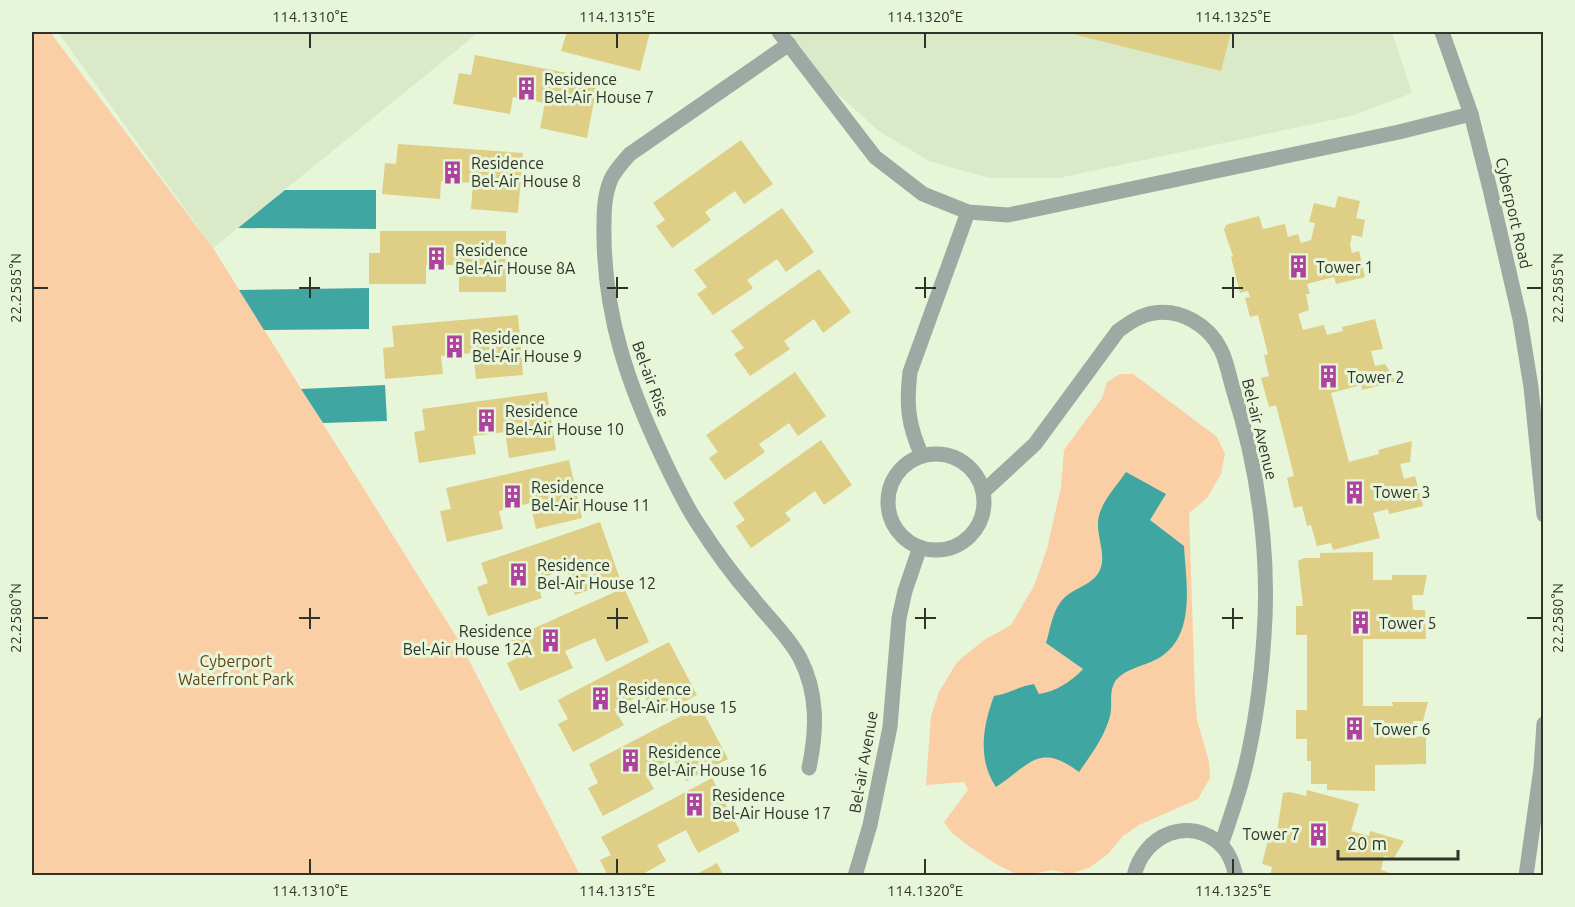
<svg xmlns="http://www.w3.org/2000/svg" width="1575" height="907" viewBox="0 0 1575 907" font-family="Ubuntu,sans-serif">
	<style>
		.built { fill: #daeac8 }
		.green { fill: #facfa5 }
		.water { fill: #40a6a1 }
		.building { fill: #dece86 }
		.lines { fill: none; stroke-linecap: round; stroke-linejoin: round }
		.minor { stroke: #9da9a2; stroke-width: 15 }
		.ticks { fill: none; stroke: #2f342a; stroke-width: 2 }
		.labels { text-anchor: middle; stroke-width: 6; stroke-linejoin: round; paint-order: stroke }
		.poi-label { font-size: 16px; fill: #2f342a; stroke: #e7f5d9; text-anchor: start }
		.street-label { font-size: 16px; fill: #2f342a; stroke: #e7f5d9 }
		.park-label { font-size: 16px; fill: #654118; stroke: #e7f5d9 }
		.neatline { fill: none; stroke: #2f342a; stroke-width: 2 }
		.ticks-label { font-size: 15px; text-anchor: middle; fill: #2f342a }
	</style>
	<rect width="100%" height="100%" fill="#e7f5d9"/>
	<!-- built -->
	<g class="built">
		<polygon points="58,32 479,32 213,248"/>
		<polygon points="772,32 1392,32 1412,93 1355,115 1059,178 989,178 929,161 880,132 832,89"/>
	</g>
	<!-- green -->
	<g class="green">
		<polygon points="32,32 50,32 213,248 459,641 580,875 32,875"/>
		<polygon points="1120,374 1133,374 1217,437 1225,454 1221,474 1207,498 1189,513 1195,696 1197,720 1209,762 1210,778 1198,799 1139,825 1123,836 1109,853 1089,868 1069,874 1053,870 1025,875 1012,872 996,864 970,847 952,833 944,822 968,790 964,782 926,785 931,716 939,692 957,662 984,640 1011,625 1034,586 1047,549 1061,487 1064,450 1102,398 1107,382"/>
	</g>
	<!-- water -->
	<g class="water">
		<polygon points="285,190 376,190 376,229 238,228"/>
		<polygon points="369,288 369,329 264,330 239,290"/>
		<polygon points="385,385 387,421 323,423 301,389"/>
		<path d="M 1126,472 L 1166,494 L 1150,520 L 1184,546 C 1186,583 1197,637 1157,659 C 1144,666 1125,669 1116,680 C 1108,692 1113,704 1110,716 C 1105,736 1091,755 1079,772 C 1038,741 1029,766 996,787 C 977,759 983,725 994,696 C 1008,694 1020,686 1034,684 L 1039,694 C 1055,692 1072,681 1083,669 L 1046,643 C 1050,630 1052,614 1060,603 C 1070,587 1095,587 1101,567 C 1105,554 1098,538 1098,525 C 1097,506 1116,487 1126,472 Z"/>
	</g>
	<!-- building -->
	<g class="building">
		<polygon points="567,32 650,32 640,71 561,51"/>
		<polygon points="1065,32 1231,32 1221,71"/>
		<polygon points="475,55 598,79 587,138 540,128 545,103 513,97 510,114 453,104 459,73 471,75"/>
		<polygon points="741,140 773,184 744,204 735,191 705,212 711,220 672,248 656,226 665,220 653,203"/>
		<polygon points="398,144 523,153 518,213 471,209 473,183 441,181 440,199 382,194 385,163 396,164"/>
		<polygon points="1338,196 1360,201 1356,218 1365,220 1362,237 1352,235 1350,245 1352,253 1359,251 1365,277 1336,284 1334,277 1307,284 1310,294 1306,294 1309,310 1298,314 1303,330 1324,325 1327,335 1343,331 1342,327 1375,319 1383,349 1371,351 1375,366 1385,364 1396,381 1362,390 1361,385 1331,393 1349,462 1379,454 1378,450 1412,441 1410,462 1400,464 1404,479 1415,476 1423,506 1389,514 1388,509 1373,513 1380,538 1333,550 1331,543 1317,546 1311,525 1307,526 1302,506 1294,508 1287,478 1294,476 1285,440 1276,405 1269,407 1261,378 1269,376 1264,355 1268,354 1258,315 1250,317 1245,298 1250,297 1248,291 1240,293 1231,257 1233,256 1224,230 1226,225 1229,224 1259,216 1263,229 1285,224 1288,237 1298,234 1301,243 1311,240 1315,223 1309,222 1314,203 1335,208"/>
		<polygon points="782,208 814,252 786,272 777,259 747,280 753,288 713,315 697,294 707,287 694,270"/>
		<polygon points="380,231 506,231 506,292 459,292 459,265 426,265 426,284 369,284 369,253 380,253"/>
		<polygon points="819,269 851,312 823,333 814,319 784,341 790,349 750,376 734,354 744,348 731,331"/>
		<polygon points="518,315 523,375 476,379 473,353 441,356 443,374 385,379 383,348 394,347 392,326"/>
		<polygon points="795,372 826,416 798,436 789,423 759,444 765,452 725,480 709,458 718,452 706,435"/>
		<polygon points="547,392 556,450 509,458 505,432 473,436 476,454 419,463 414,432 425,430 422,409"/>
		<polygon points="821,440 852,485 824,505 815,491 785,513 791,520 751,548 736,526 745,520 733,503"/>
		<polygon points="569,460 582,518 536,529 530,503 499,511 503,529 447,542 440,511 451,509 446,488"/>
		<polygon points="600,522 620,579 575,595 566,569 536,580 542,598 488,616 477,587 488,583 481,563"/>
		<polygon points="1373,552 1373,580 1392,580 1392,575 1427,575 1423,595 1412,595 1413,610 1425,610 1426,639 1363,639 1363,706 1393,706 1392,702 1428,702 1423,721 1413,721 1413,737 1426,736 1426,764 1375,765 1375,791 1327,790 1327,784 1311,784 1311,761 1307,761 1307,739 1296,739 1296,710 1307,710 1307,635 1296,635 1296,606 1303,606 1298,561 1304,558 1320,558 1320,553"/>
		<polygon points="624,588 649,642 606,662 595,638 565,651 573,668 520,691 507,663 518,658 510,639"/>
		<polygon points="669,642 697,695 656,717 643,694 614,709 624,725 573,752 558,724 568,719 558,700"/>
		<polygon points="700,706 728,759 686,781 673,758 645,773 654,789 603,816 588,788 598,783 589,764"/>
		<polygon points="712,778 740,831 698,853 686,830 657,845 666,861 639,876 608,876 600,860 611,855 601,837"/>
		<polygon points="1307,790 1359,804 1351,831 1369,836 1370,831 1404,841 1394,858 1384,856 1381,870 1393,874 1393,876 1270,876 1272,867 1262,864 1269,836 1276,838 1283,793 1290,792 1306,796"/>
		<polygon points="717,863 724,876 693,876"/>
	</g>
	<g class="lines">
		<!-- minor -->
		<g class="minor">
			<polyline points="779,32 875,157 923,194 968,212 1008,215 1399,132 1471,114"/>
			<polyline points="1442,32 1471,114 1490,189 1520,319 1531,387 1544,515"/>
			<path d="M 789,44 L 630,154 C 623,162 616,169 611,179 C 603,198 604,218 604,237 C 605,318 628,384 662,456 C 673,479 684,503 698,524 C 714,549 732,574 752,597 C 768,618 787,634 800,658 C 818,693 817,730 809,768"/>
			<circle cx="936" cy="502" r="48"/>
			<path d="M 922,456 C 908,425 906,405 910,372 L 968,212"/>
			<path d="M 983,492 L 1035,444 L 1118,331 C 1129,323 1140,315 1154,313 C 1181,309 1209,325 1221,350 C 1227,362 1229,376 1233,389 C 1258,467 1270,554 1264,636 C 1261,683 1255,730 1243,776 C 1237,799 1229,822 1221,845"/>
			<polyline points="855,876 870,825 890,727 899,618 905,591 920,547"/>
			<path d="M 1134,876 C 1143,835 1190,814 1222,846 C 1230,854 1233,865 1236,876"/>
			<polyline points="1526,876 1541,768 1544,724"/>
		</g>
	</g>
	<!-- ticks -->
	<path class="ticks" d="M 310,33 L 310,48M 617,33 L 617,48M 925,33 L 925,48M 1233,33 L 1233,48M 310,277 L 310,298M 617,277 L 617,298M 925,277 L 925,298M 1233,277 L 1233,298M 33,288 L 48,288M 299,288 L 320,288M 607,288 L 628,288M 915,288 L 936,288M 1222,288 L 1243,288M 1527,288 L 1542,288M 310,608 L 310,629M 617,608 L 617,629M 925,608 L 925,629M 1233,608 L 1233,629M 33,618 L 48,618M 299,618 L 320,618M 607,618 L 628,618M 915,618 L 936,618M 1222,618 L 1243,618M 1527,618 L 1542,618M 310,859 L 310,874M 617,859 L 617,874M 925,859 L 925,874M 1233,859 L 1233,874"/>
	<!-- icons -->
	<defs>
		<symbol id="building-bare" viewBox="-9 -9 18 18"><path d="M-4-6H4V6H1V3H-1V6H-4ZM-2.5-4.3h1.7v1.8h-1.7ZM.8-4.3h1.7v1.8H.8ZM-2.5-1h1.7V.8h-1.7ZM.8-1h1.7V.8H.8Z" fill="#af42a1" stroke="#e7f5d9" stroke-width="2.5" paint-order="stroke"/></symbol>
	</defs>
	<g fill-rule="evenodd">
		<use href="#building-bare" x="510" y="72" width="33" height="33"/>
		<use href="#building-bare" x="436" y="156" width="33" height="33"/>
		<use href="#building-bare" x="420" y="242" width="33" height="33"/>
		<use href="#building-bare" x="1282" y="250" width="33" height="33"/>
		<use href="#building-bare" x="438" y="330" width="33" height="33"/>
		<use href="#building-bare" x="1312" y="360" width="33" height="33"/>
		<use href="#building-bare" x="470" y="404" width="33" height="33"/>
		<use href="#building-bare" x="1338" y="476" width="33" height="33"/>
		<use href="#building-bare" x="496" y="480" width="33" height="33"/>
		<use href="#building-bare" x="502" y="558" width="33" height="33"/>
		<use href="#building-bare" x="1344" y="606" width="33" height="33"/>
		<use href="#building-bare" x="534" y="624" width="33" height="33"/>
		<use href="#building-bare" x="584" y="682" width="33" height="33"/>
		<use href="#building-bare" x="1338" y="712" width="33" height="33"/>
		<use href="#building-bare" x="614" y="744" width="33" height="33"/>
		<use href="#building-bare" x="678" y="788" width="33" height="33"/>
		<use href="#building-bare" x="1302" y="818" width="33" height="33"/>
	</g>
	<g class="labels">
		<!-- poi labels -->
		<g class="poi-label">
			<text x="544" y="85">Residence<tspan x="544" dy="18">Bel-Air House 7</tspan></text>
			<text x="471" y="169">Residence<tspan x="471" dy="18">Bel-Air House 8</tspan></text>
			<text x="455" y="256">Residence<tspan x="455" dy="18">Bel-Air House 8A</tspan></text>
			<text x="1316" y="273">Tower 1</text>
			<text x="472" y="344">Residence<tspan x="472" dy="18">Bel-Air House 9</tspan></text>
			<text x="1347" y="383">Tower 2</text>
			<text x="505" y="417">Residence<tspan x="505" dy="18">Bel-Air House 10</tspan></text>
			<text x="531" y="493">Residence<tspan x="531" dy="18">Bel-Air House 11</tspan></text>
			<text x="1373" y="498">Tower 3</text>
			<text x="537" y="571">Residence<tspan x="537" dy="18">Bel-Air House 12</tspan></text>
			<text x="1379" y="629">Tower 5</text>
			<text x="532" y="637" text-anchor="end">Residence<tspan x="532" dy="18">Bel-Air House 12A</tspan></text>
			<text x="618" y="695">Residence<tspan x="618" dy="18">Bel-Air House 15</tspan></text>
			<text x="1373" y="735">Tower 6</text>
			<text x="648" y="758">Residence<tspan x="648" dy="18">Bel-Air House 16</tspan></text>
			<text x="712" y="801">Residence<tspan x="712" dy="18">Bel-Air House 17</tspan></text>
			<text x="1300" y="840" text-anchor="end">Tower 7</text>
		</g>
		<!-- street labels -->
		<g class="street-label">
			<text transform="translate(1514 213) rotate(77)" y="6">Cyberport Road</text>
			<text transform="translate(651 379) rotate(70)" y="6">Bel-air Rise</text>
			<text transform="translate(1260 429) rotate(76)" y="6">Bel-air Avenue</text>
			<text transform="translate(863 762) rotate(-80)" y="6">Bel-air Avenue</text>
		</g>
		<!-- park labels -->
		<g class="park-label">
			<text x="236" y="667">Cyberport<tspan x="236" dy="18">Waterfront Park</tspan></text>
		</g>
	</g>
	<!-- border -->
	<rect width="1575" height="907" fill="none" stroke="#e7f5d9" stroke-width="66"/>
	<!-- scale -->
	<path d="M1338 850v9h120v-9" fill="none" stroke="#2f342a" stroke-width="3"/>
	<text x="1347" y="850" font-size="18" fill="#2f342a" stroke="#e7f5d9" stroke-width="4.5" paint-order="stroke">20 m</text>
	<rect x="33" y="33" width="1509" height="841" class="neatline"/>
	<g class="ticks-label">
		<text x="310" y="22">114.1310°E</text>
		<text x="617" y="22">114.1315°E</text>
		<text x="925" y="22">114.1320°E</text>
		<text x="1233" y="22">114.1325°E</text>
		<text transform="translate(16 288) rotate(-90)" y="5">22.2585°N</text>
		<text transform="translate(1558 288) rotate(-90)" y="5">22.2585°N</text>
		<text transform="translate(16 618) rotate(-90)" y="5">22.2580°N</text>
		<text transform="translate(1558 618) rotate(-90)" y="5">22.2580°N</text>
		<text x="310" y="896">114.1310°E</text>
		<text x="617" y="896">114.1315°E</text>
		<text x="925" y="896">114.1320°E</text>
		<text x="1233" y="896">114.1325°E</text>
	</g>
</svg>
